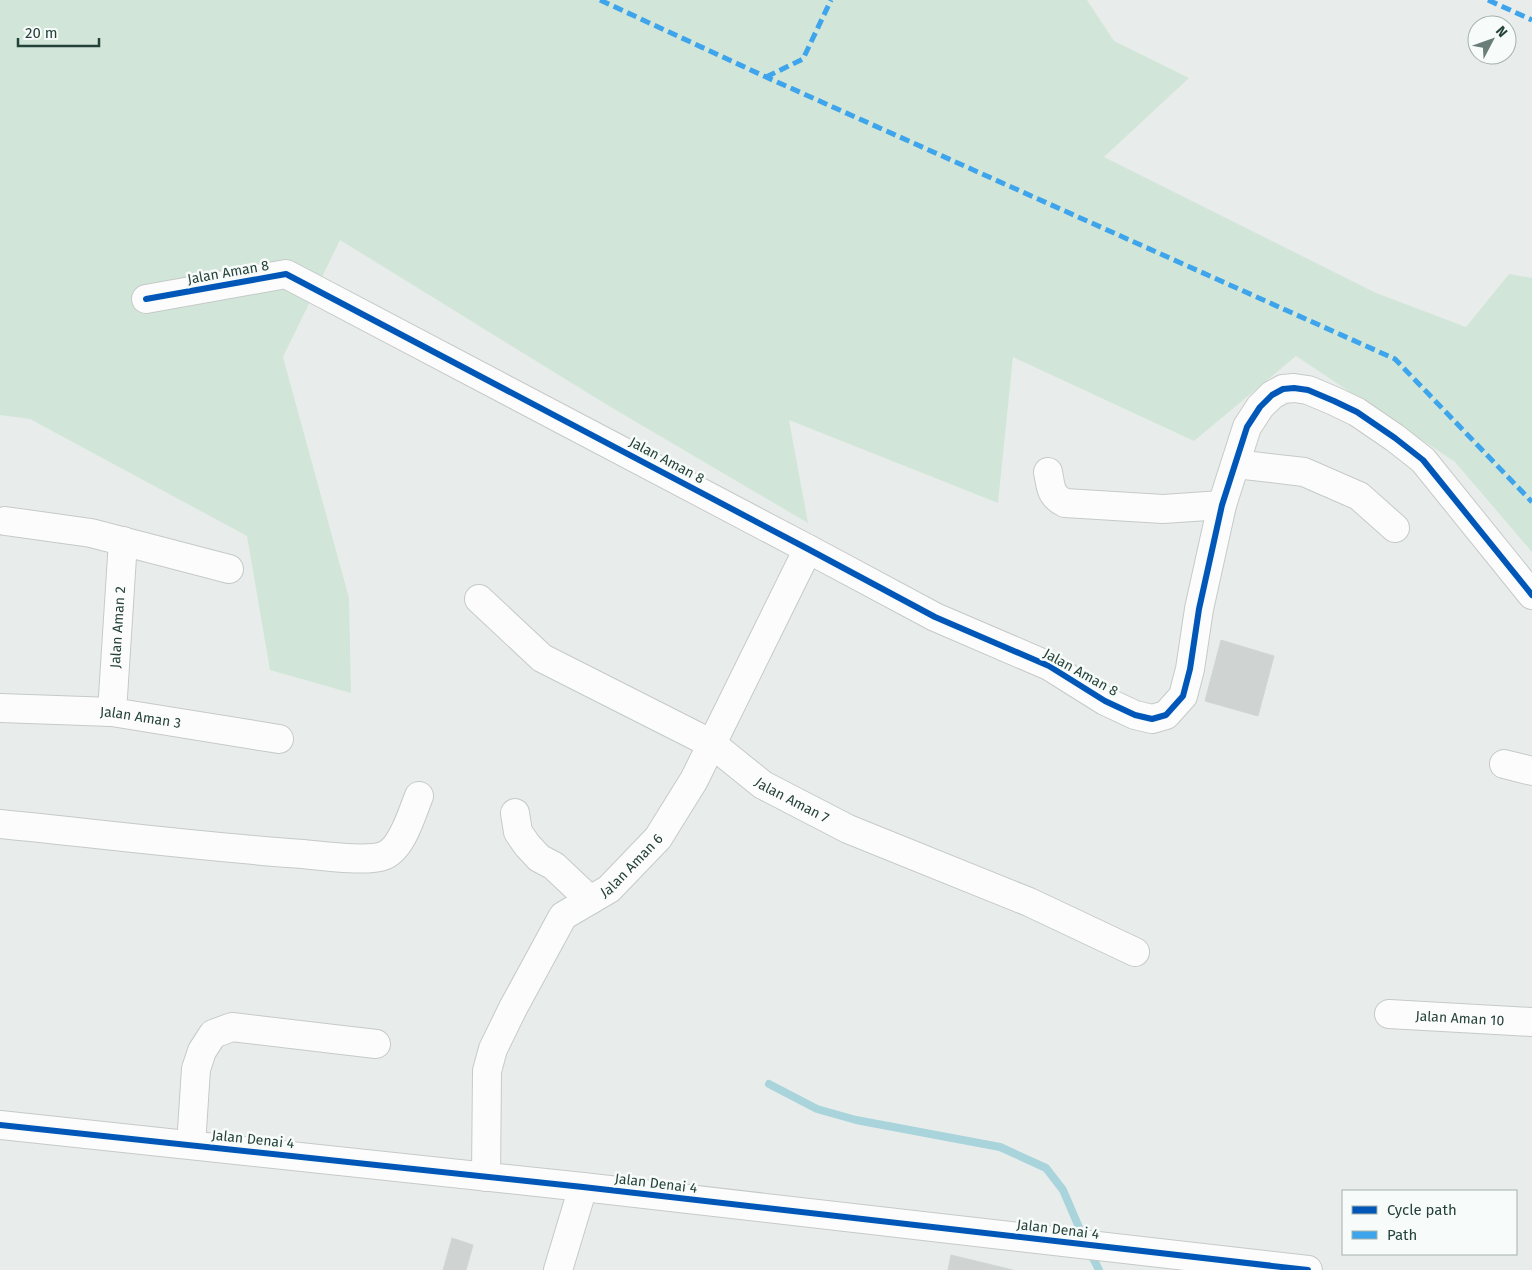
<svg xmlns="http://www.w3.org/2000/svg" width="1532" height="1270" viewBox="0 0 1532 1270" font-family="'Fira Sans',sans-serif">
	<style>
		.green { fill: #d1e6d8 }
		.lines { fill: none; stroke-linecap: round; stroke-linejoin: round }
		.stream { stroke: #a9d4db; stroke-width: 8 }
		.building { fill: #cfd4d2; stroke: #d1d6d4 }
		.minor-casing { stroke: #c5cac8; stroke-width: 30 }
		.minor { stroke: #fcfcfc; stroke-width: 28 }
		.quiet { stroke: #3ea4ec; stroke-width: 5; stroke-dasharray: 10 5; stroke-linecap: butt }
		.cycleway-casing { stroke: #f7fbf9; stroke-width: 9 }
		.cycleway { stroke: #0057b8; stroke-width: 6 }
		.labels { text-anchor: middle; stroke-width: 5; stroke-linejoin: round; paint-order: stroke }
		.street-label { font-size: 14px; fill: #24423a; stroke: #f7fbf9 }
	</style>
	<rect width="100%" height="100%" fill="#e8edeb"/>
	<!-- green -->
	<polygon class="green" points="0,0 1087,0 1114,41 1189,78 1104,157 1376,293 1466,327 1509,274 1532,278 1532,552 1455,462 1296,356 1194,441 1013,357 998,503 789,420 808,523 609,406 340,240 283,357 349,598 351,693 270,670 247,536 30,419 0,415"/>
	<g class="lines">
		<!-- stream -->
		<g class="stream">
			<polyline points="769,1084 817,1109 856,1120 1000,1147 1046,1168 1063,1190 1084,1239"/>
			<polyline points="1090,1252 1099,1270"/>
		</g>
	</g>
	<!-- building -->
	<g class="building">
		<polygon points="1221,640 1274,656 1258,716 1205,701"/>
		<polygon points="452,1238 473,1245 466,1270 443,1270"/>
		<polygon points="951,1255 1013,1270 948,1270"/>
	</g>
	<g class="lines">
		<defs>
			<g id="minor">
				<polyline points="146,299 286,274 808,549 935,617 1049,666 1105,701 1135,715 1152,719 1166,715 1183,696 1190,669 1199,609 1222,505 1247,427 1260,407 1272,395 1283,389 1294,388 1308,390 1334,401 1357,412 1395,438 1423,460 1532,595"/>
				<polyline points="1236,464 1304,472 1359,496 1395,528"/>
				<path d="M 1048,472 C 1051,487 1050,496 1065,503 L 1163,509 L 1222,505"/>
				<polyline points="5,521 91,533 229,569"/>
				<path id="s1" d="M 479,599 L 542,658 L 712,744 L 763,785 L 848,829 L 1029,902 L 1135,952"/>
				<path id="s2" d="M 0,708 L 112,712 L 279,739"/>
				<path id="s3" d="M 112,712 L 123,541"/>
				<polyline points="1504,764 1532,771"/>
				<polyline points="515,813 518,832 527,845 539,858 554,866 590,900"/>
				<path d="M 0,824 C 101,834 202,847 303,854 C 323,856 366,862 383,856 C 402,850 412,813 419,796"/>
				<path id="s4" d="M 1389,1014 L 1532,1022"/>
				<polyline points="0,1125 583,1187 1308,1270"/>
				<polyline points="191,1145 196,1069 202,1051 213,1034 232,1027 376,1044"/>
				<path id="s5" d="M 486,1177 L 487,1071 L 493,1049 L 513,1008 L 563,916 L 609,889 L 658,838 L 694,780 L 808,549"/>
				<polyline points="558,1270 583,1187"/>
			</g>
		</defs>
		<!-- minor casing -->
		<use href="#minor" class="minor-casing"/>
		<!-- minor -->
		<use href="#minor" class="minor"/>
		<!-- quiet -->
		<g class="quiet">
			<polyline points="600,0 766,77 1395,359 1532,502"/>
			<polyline points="1488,0 1532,20"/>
			<polyline points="766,77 803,59 831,0"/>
		</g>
		<defs>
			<g id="cycleway">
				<polyline points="146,299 286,274 808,549 935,617 1049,666 1105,701 1135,715 1152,719 1166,715 1183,696 1190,669 1199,609 1222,505 1247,427 1260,407 1272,395 1283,389 1294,388 1308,390 1334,401 1357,412 1395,438 1423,460 1532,595"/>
				<polyline points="0,1125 583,1187 1308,1270"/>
			</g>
		</defs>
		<!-- cycleway casing -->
		<use href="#cycleway" class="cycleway-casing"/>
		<!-- cycleway -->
		<use href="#cycleway" class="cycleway"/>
	</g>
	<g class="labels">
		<!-- street labels -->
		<g class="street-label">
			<text transform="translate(228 272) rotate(-10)" y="5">Jalan Aman 8</text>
			<text transform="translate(667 460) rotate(28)" y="5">Jalan Aman 8</text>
			<text dy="5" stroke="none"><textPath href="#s3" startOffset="85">Jalan Aman 2</textPath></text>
			<text transform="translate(1081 672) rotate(29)" y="5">Jalan Aman 8</text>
			<text dy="5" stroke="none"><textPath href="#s2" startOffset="141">Jalan Aman 3</textPath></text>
			<text dy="5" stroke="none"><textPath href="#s1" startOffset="375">Jalan Aman 7</textPath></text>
			<text dy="5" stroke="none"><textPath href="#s5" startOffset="365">Jalan Aman 6</textPath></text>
			<text dy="5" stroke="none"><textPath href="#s4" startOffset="71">Jalan Aman 10</textPath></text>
			<text transform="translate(253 1139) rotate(6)" y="5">Jalan Denai 4</text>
			<text transform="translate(656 1183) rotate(7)" y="5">Jalan Denai 4</text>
			<text transform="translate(1058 1229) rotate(7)" y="5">Jalan Denai 4</text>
		</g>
	</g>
	<!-- legend -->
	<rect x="1342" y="1190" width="175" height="65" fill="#f7fbf9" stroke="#a3b1ad"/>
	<rect x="1352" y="1206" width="25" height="8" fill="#0057b8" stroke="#a3b1ad"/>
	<text x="1387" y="1215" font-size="15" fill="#24423a">Cycle path</text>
	<rect x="1352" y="1231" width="25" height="8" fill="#3ea4ec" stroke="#a3b1ad"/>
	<text x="1387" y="1240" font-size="15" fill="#24423a">Path</text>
	<!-- north arrow -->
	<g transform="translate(1492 40) rotate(49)"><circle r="24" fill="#f7fbf9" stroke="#a3b1ad"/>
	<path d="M0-4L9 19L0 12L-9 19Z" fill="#697e78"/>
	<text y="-8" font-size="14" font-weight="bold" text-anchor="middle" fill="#24423a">N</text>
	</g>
	<!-- scale -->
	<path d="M18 38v8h81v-8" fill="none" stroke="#24423a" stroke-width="2.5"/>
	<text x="25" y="38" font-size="15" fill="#24423a" stroke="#f7fbf9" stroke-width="4" paint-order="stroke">20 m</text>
</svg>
